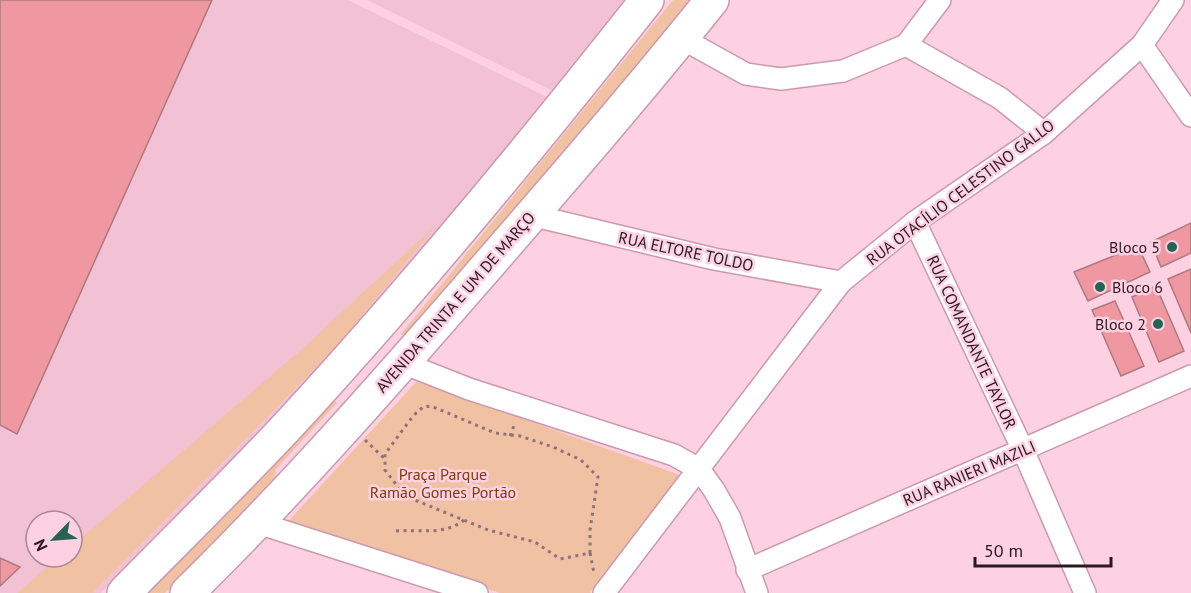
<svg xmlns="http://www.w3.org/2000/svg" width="1191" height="593" viewBox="0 0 1191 593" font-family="'PT Sans',sans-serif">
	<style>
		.built { fill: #f2c1d4; fill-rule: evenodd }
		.green { fill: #f1c1a3 }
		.building { fill: #f098a1; stroke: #ae797e; stroke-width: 1.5 }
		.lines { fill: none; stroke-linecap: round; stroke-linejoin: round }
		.minor-casing { stroke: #cc99ae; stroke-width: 24 }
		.primary-casing { stroke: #cc99ae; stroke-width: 36 }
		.path { stroke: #90717d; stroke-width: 3; stroke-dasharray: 3 4.5; stroke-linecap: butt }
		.minor { stroke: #fff; stroke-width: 21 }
		.primary { stroke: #fff; stroke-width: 33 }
		.poi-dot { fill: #236454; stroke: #fdd1e2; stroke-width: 2 }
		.labels { text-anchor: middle; stroke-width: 5; stroke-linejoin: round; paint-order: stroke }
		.street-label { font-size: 16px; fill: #2b1820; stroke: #fdd1e2 }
		.poi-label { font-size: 16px; fill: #2b1820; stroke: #fdd1e2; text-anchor: end }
		.park-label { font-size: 16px; fill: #7f3d03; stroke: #fdd1e2 }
	</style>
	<rect width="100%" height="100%" fill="#fdd1e2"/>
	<!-- built -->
	<g class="built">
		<path d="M 0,0 L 348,0 L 547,97 L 340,349 L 101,593 L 0,593 ZM 36,521 L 72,521 L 72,557 L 36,557 Z"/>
		<polygon points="367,0 630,0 555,92"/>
	</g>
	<!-- green -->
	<g class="green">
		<polygon points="673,0 695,0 414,344 401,334"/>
		<polygon points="437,224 338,345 93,593 17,593 59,557 72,557 72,546 301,350"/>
		<polygon points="417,381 683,476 590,593 500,593 284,526"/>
		<polygon points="328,393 337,403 276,469 274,486 165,593 135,593"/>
	</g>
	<!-- building -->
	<g class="building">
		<polygon points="0,0 212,0 17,434 0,425"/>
		<polygon points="1191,223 1191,253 1161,267 1151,242"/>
		<polygon points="1138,246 1150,272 1088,301 1074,272"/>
		<polygon points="1191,269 1191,333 1168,279"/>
		<polygon points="1156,286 1184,351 1159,362 1132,297"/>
		<polygon points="1115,301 1144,366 1121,376 1092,310"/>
		<polygon points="0,558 20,567 0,586"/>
	</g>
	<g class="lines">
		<defs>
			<g id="minor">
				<polyline points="681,38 746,74 781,79 843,71 906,45 1000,98 1044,133"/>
				<polyline points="906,45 940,0"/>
				<polyline points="1142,45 1191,116"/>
				<polyline points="531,215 714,259 841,282"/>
				<polyline points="915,222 1023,450 1085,593"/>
				<polyline points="403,363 469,389 674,455 699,469 714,490 730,518 757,593"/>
				<polyline points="258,523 477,593"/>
				<polyline points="747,570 1191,376"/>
				<polyline points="604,593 841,282 915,222 1044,133 1142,45 1173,0"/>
			</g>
			<g id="primary">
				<path d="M 124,593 C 177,539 231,486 283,431 C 411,293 531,147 647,0"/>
				<path d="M 187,593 C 289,493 383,386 477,278 C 556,187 636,95 712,0"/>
			</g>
		</defs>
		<!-- minor casing -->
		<use href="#minor" class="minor-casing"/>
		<!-- primary casing -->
		<use href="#primary" class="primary-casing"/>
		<!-- path -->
		<g class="path">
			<polyline points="510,436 515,423"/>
			<polyline points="365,440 384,458"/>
			<path d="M 396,531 C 420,529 444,536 464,520"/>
			<polyline points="590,553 590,530 598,477 581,460 553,447 520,436 495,433 431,406 423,407 413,416 385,454 385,470 405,496 488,530 535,542 560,559 590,553 594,573"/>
		</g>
		<!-- minor -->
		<use href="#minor" class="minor"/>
		<!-- primary -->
		<use href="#primary" class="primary"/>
	</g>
	<!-- markers -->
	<g class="poi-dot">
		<circle cx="1172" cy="247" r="6"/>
		<circle cx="1100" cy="287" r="6"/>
		<circle cx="1158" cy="324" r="6"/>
	</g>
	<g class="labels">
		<!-- street labels -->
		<g class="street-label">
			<text transform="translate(960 192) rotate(-37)" y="6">RUA OTACÍLIO CELESTINO GALLO</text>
			<text transform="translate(686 251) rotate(12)" y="6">RUA ELTORE TOLDO</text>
			<text transform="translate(455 302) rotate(-49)" y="6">AVENIDA TRINTA E UM DE MARÇO</text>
			<text transform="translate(972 342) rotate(65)" y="6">RUA COMANDANTE TAYLOR</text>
			<text transform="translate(969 473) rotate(-23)" y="6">RUA RANIERI MAZILI</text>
		</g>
		<!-- poi labels -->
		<g class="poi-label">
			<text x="1160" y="253">Bloco 5</text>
			<text x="1112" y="293" text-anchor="start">Bloco 6</text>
			<text x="1146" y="330">Bloco 2</text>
		</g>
		<!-- park labels -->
		<g class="park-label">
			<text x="443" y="480">Praça Parque<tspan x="443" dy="18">Ramão Gomes Portão</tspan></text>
		</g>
	</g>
	<!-- north arrow -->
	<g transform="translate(54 539) rotate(245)"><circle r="28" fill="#fdd1e2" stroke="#a98794" stroke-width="1.5"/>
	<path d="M0-4.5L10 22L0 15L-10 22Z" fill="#236454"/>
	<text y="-9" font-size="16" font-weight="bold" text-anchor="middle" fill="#2b1820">N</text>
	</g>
	<!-- scale -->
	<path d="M975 557v9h136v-9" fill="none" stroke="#2b1820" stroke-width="3"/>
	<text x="984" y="557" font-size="18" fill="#2b1820" stroke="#fdd1e2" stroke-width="4.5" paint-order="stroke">50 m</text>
</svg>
